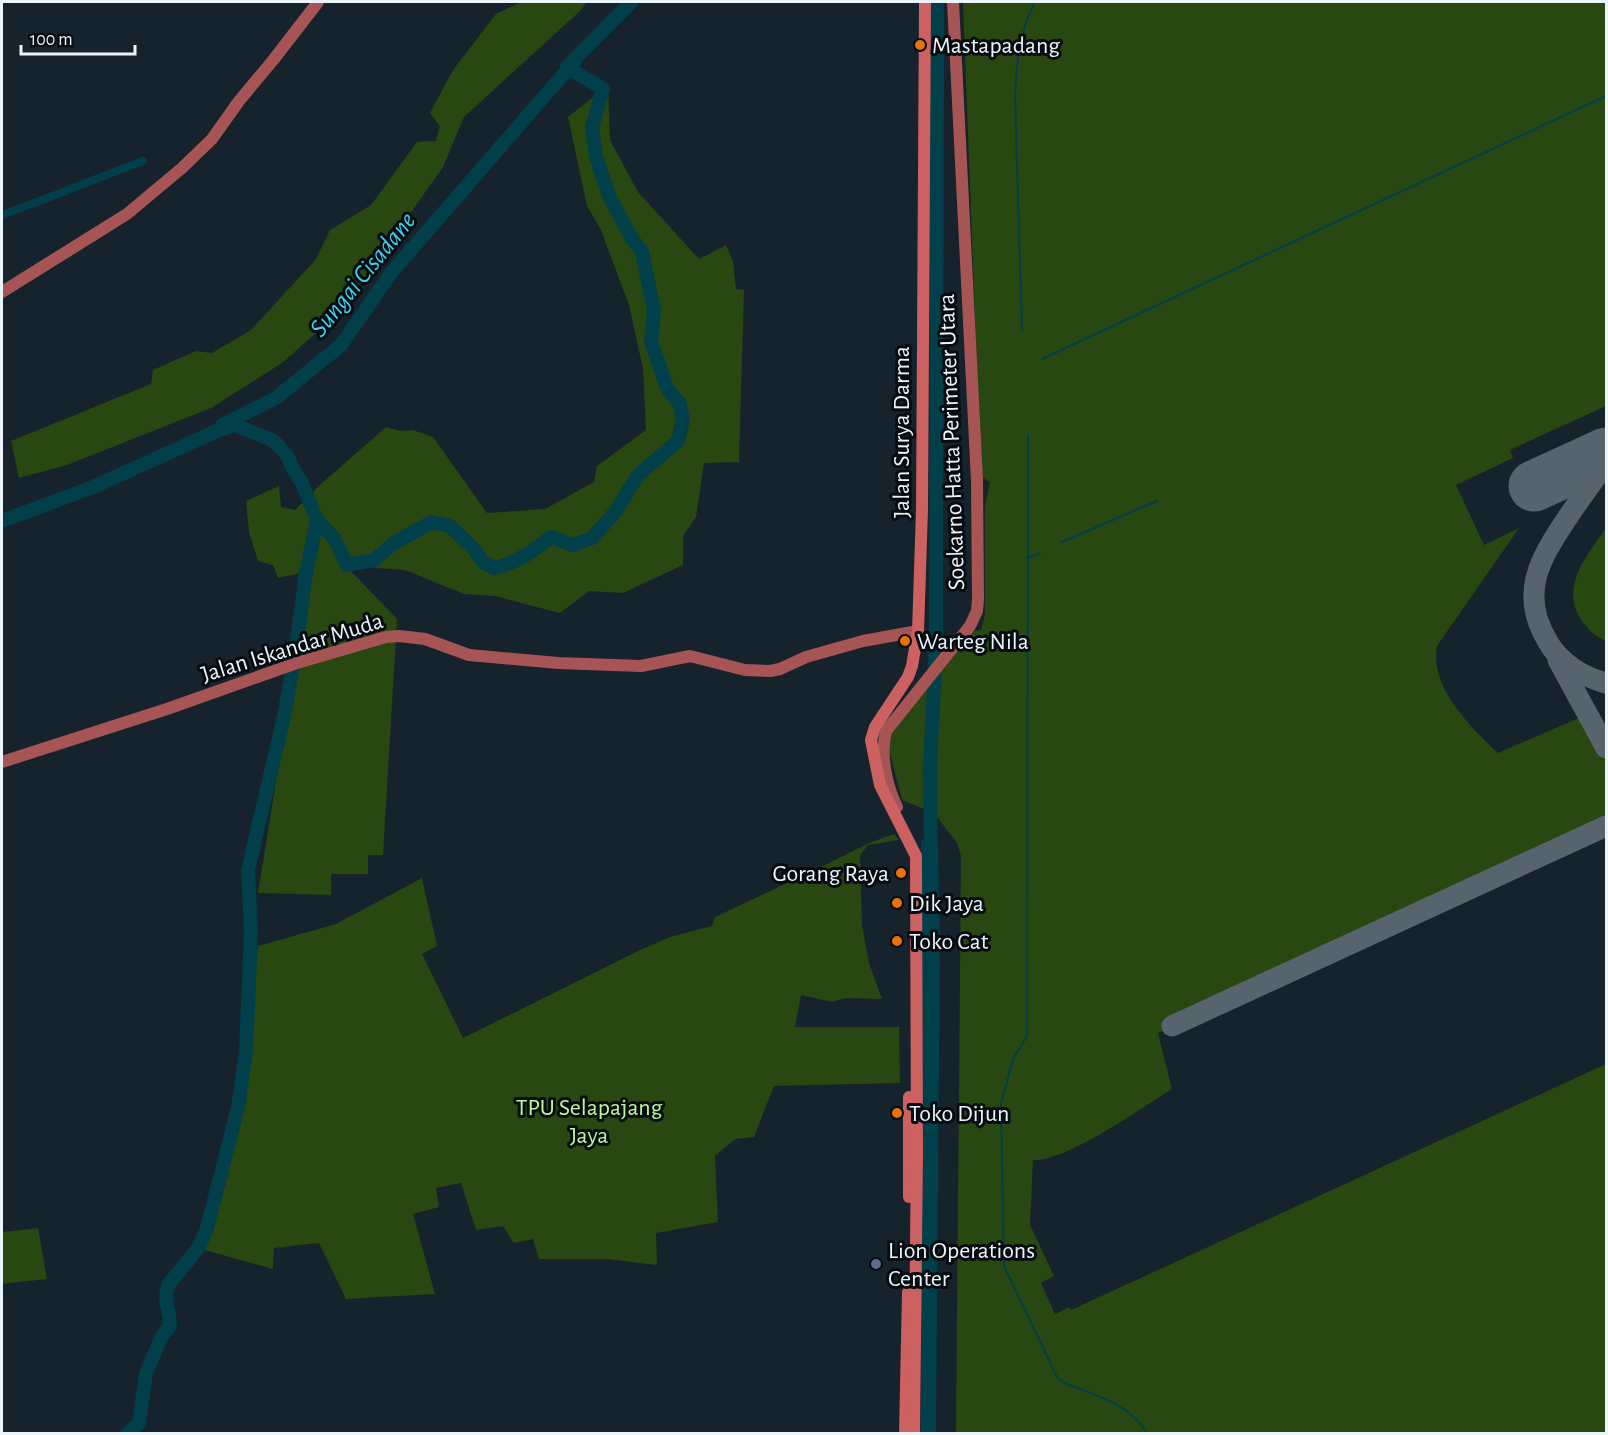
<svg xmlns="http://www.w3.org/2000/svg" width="1608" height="1435" viewBox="0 0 1608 1435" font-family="'Alegreya Sans',sans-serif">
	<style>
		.green { fill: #284711 }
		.water { fill: #013f4b }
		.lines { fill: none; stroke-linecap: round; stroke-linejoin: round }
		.stream { stroke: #013f4b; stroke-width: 2 }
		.canal { stroke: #013f4b; stroke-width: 8 }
		.river { stroke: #013f4b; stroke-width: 14 }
		.taxiway { stroke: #58646d; stroke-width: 21 }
		.runway { stroke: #58646d; stroke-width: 51 }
		.secondary { stroke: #a75554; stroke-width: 12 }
		.primary { stroke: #cc6161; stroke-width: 12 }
		.food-dot { fill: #e8710a; stroke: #070c10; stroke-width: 2 }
		.service-dot { fill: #5c6f8a; stroke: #070c10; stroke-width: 2 }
		.labels { text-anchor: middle; stroke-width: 6; stroke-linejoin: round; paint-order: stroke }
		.poi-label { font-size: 24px; fill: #ecf4fb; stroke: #070c10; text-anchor: start }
		.street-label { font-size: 24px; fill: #ecf4fb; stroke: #070c10 }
		.park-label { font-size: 24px; fill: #bdf69d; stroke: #070c10 }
		.water-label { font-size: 26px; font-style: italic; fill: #3ad3f2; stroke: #070c10 }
	</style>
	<rect width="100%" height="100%" fill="#16232d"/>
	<!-- green -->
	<g class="green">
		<polygon points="521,2 587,2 580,11 464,117 443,167 342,310 282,363 211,408 67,465 19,478 11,441 151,384 153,370 196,351 212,353 251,330 316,259 330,230 371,205 417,142 436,141 440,126 430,113 453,70 496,14"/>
		<path d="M 963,2 L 1606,2 L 1606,406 L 1510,450 L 1513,458 L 1456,485 L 1484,545 L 1519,528 L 1437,646 C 1429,687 1471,727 1498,753 L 1588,714 L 1606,748 L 1606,820 L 1589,834 L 1158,1033 L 1172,1089 C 1141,1108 1066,1162 1033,1160 L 1030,1225 L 1054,1276 L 1041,1283 L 1055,1314 L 1069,1307 L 1071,1310 L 1606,1064 L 1606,1433 L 956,1433 L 961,856 L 957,843 L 934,813 L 902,800 L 888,746 L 886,734 L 973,631 L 981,630 L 985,614 L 985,506 L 990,482 L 981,477 Z"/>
		<polygon points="608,85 610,140 638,192 699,259 726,245 733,261 736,289 744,290 739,462 704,463 696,517 683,536 683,565 623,593 589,591 560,613 495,596 464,594 405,570 346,566 397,619 383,855 368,855 368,874 331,874 331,895 258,893 310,571 278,578 273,565 258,561 249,532 246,501 279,486 281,507 295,510 321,484 386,427 400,431 413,430 433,437 487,513 545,509 594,482 597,466 646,430 643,369 629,305 601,230 587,206 568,117"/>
		<path d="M 1606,528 L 1606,641 C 1594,636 1586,628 1579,616 C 1561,584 1589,553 1606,528 Z"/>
		<polygon points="894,834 899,840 868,845 860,855 862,925 869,963 882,999 845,998 832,1002 801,995 795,1027 899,1027 900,1083 774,1086 754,1137 735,1139 715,1156 718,1222 656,1233 657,1265 607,1259 539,1259 533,1239 514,1243 503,1226 476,1230 461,1183 436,1188 439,1207 413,1214 435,1294 346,1299 319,1243 274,1248 273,1269 204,1250 227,1179 246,1059 258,946 336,924 422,878 437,946 422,954 463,1038 638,951 670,937 712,926 715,917 817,869 869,843"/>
		<polygon points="38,1228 47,1279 2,1284 2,1232"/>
	</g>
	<!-- water -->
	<polygon class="water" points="930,838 938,845 940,945 936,1434 921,1433 921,841"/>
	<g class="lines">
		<!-- stream -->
		<g class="stream">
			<path d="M 1022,330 L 1015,98 C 1016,64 1019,32 1035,2"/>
			<polyline points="1042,359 1606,96"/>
			<path d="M 1028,435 L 1027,1036 L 1013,1059 L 1001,1104 L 1004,1266 L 1057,1377 L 1064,1383 C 1097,1396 1127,1402 1148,1434"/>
			<polyline points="1062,542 1157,501"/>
			<polyline points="1028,558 1040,553"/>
		</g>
		<!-- canal -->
		<g class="canal">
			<polyline points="70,189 143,161"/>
			<polyline points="2,215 66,191"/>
		</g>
		<!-- river -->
		<g class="river">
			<polyline points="222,425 276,398 341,345 391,273 575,61"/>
			<path d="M 2,521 L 93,487 L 219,430 L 235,425 L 272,440 L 280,447 L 288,457 L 292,467 L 302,483 L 317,520 L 334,538 L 347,565 L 374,560 L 394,543 L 432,522 L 450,526 L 474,549 L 483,562 L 494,568 C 517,563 533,551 551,537 L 573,545 L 592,538 L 616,511 L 638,475 L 678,441 L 683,420 L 680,404 L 667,388 L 651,341 L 654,310 L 642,252 L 631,237 L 609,196 L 596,156 L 592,127 L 603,89 L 567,67 L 631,2"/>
			<polyline points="931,855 930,769 936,642 937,2"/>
			<path d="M 127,1434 L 139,1423 L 146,1373 L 161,1338 L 170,1325 C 170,1310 162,1299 169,1284 L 199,1247 L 207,1228 L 238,1107 L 246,1051 L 251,931 L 248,870 L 284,716 L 296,649 L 305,579 L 317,520"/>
		</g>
		<!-- taxiway -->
		<g class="taxiway">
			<path d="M 1606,464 C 1592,482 1579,500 1566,520 C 1539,560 1519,595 1548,642 C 1560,663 1583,677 1606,683"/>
			<polyline points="1558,660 1606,748"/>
			<polyline points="1172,1026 1606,826"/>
		</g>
		<!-- runway -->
		<polyline class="runway" points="1534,486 1606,453"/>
		<!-- secondary -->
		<g class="secondary">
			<polyline points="2,292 127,214 182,168 212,139 239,101 274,59 318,2"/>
			<polyline points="2,762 167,709 297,663 386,637 399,636 425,639 469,655 558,663 641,666 690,656 745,670 770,671 780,669 806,657 863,641 918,631"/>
			<path d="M 897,807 C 886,784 880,755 886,731 L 970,626 L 977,611 L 978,599 L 977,481 L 953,2"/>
		</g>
		<!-- primary -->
		<g class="primary">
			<polyline points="909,1197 909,1097"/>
			<polyline points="905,1434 908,1292"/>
			<polyline points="914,1434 917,1153 916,856 880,785 871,740 875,727 908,677 912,666 918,631 922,510 925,2"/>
		</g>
	</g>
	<!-- markers -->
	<g class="food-dot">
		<circle cx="920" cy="45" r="6"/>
		<circle cx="905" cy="641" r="6"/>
		<circle cx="901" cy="873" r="6"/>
		<circle cx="897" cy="903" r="6"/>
		<circle cx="897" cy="941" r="6"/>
		<circle cx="897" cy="1113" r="6"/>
	</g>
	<circle class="service-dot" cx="876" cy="1264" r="6"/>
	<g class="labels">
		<!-- poi labels -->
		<g class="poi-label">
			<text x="932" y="53">Mastapadang</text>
			<text x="917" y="649">Warteg Nila</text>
			<text x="889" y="881" text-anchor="end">Gorang Raya</text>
			<text x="909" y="911">Dik Jaya</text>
			<text x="909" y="949">Toko Cat</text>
			<text x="909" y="1121">Toko Dijun</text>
			<text x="888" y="1258">Lion Operations<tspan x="888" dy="28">Center</tspan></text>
		</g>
		<!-- street labels -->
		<g class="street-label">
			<text transform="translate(901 432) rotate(-90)" y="8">Jalan Surya Darma</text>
			<text transform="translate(951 442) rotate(-92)" y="8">Soekarno Hatta Perimeter Utara</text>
			<text transform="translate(292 647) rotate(-17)" y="8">Jalan Iskandar Muda</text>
		</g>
		<!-- park labels -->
		<g class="park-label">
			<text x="589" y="1115">TPU Selapajang<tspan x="589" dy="28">Jaya</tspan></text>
		</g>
		<!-- water labels -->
		<g class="water-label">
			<text transform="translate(362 274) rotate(-51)" y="9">Sungai Cisadane</text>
		</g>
	</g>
	<!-- border -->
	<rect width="1608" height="1435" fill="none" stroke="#ecf4fb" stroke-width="6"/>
	<!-- scale -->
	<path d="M21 45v9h114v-9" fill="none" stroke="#ecf4fb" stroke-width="3"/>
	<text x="30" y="45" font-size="18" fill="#ecf4fb" stroke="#070c10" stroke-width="4.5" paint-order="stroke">100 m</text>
</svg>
